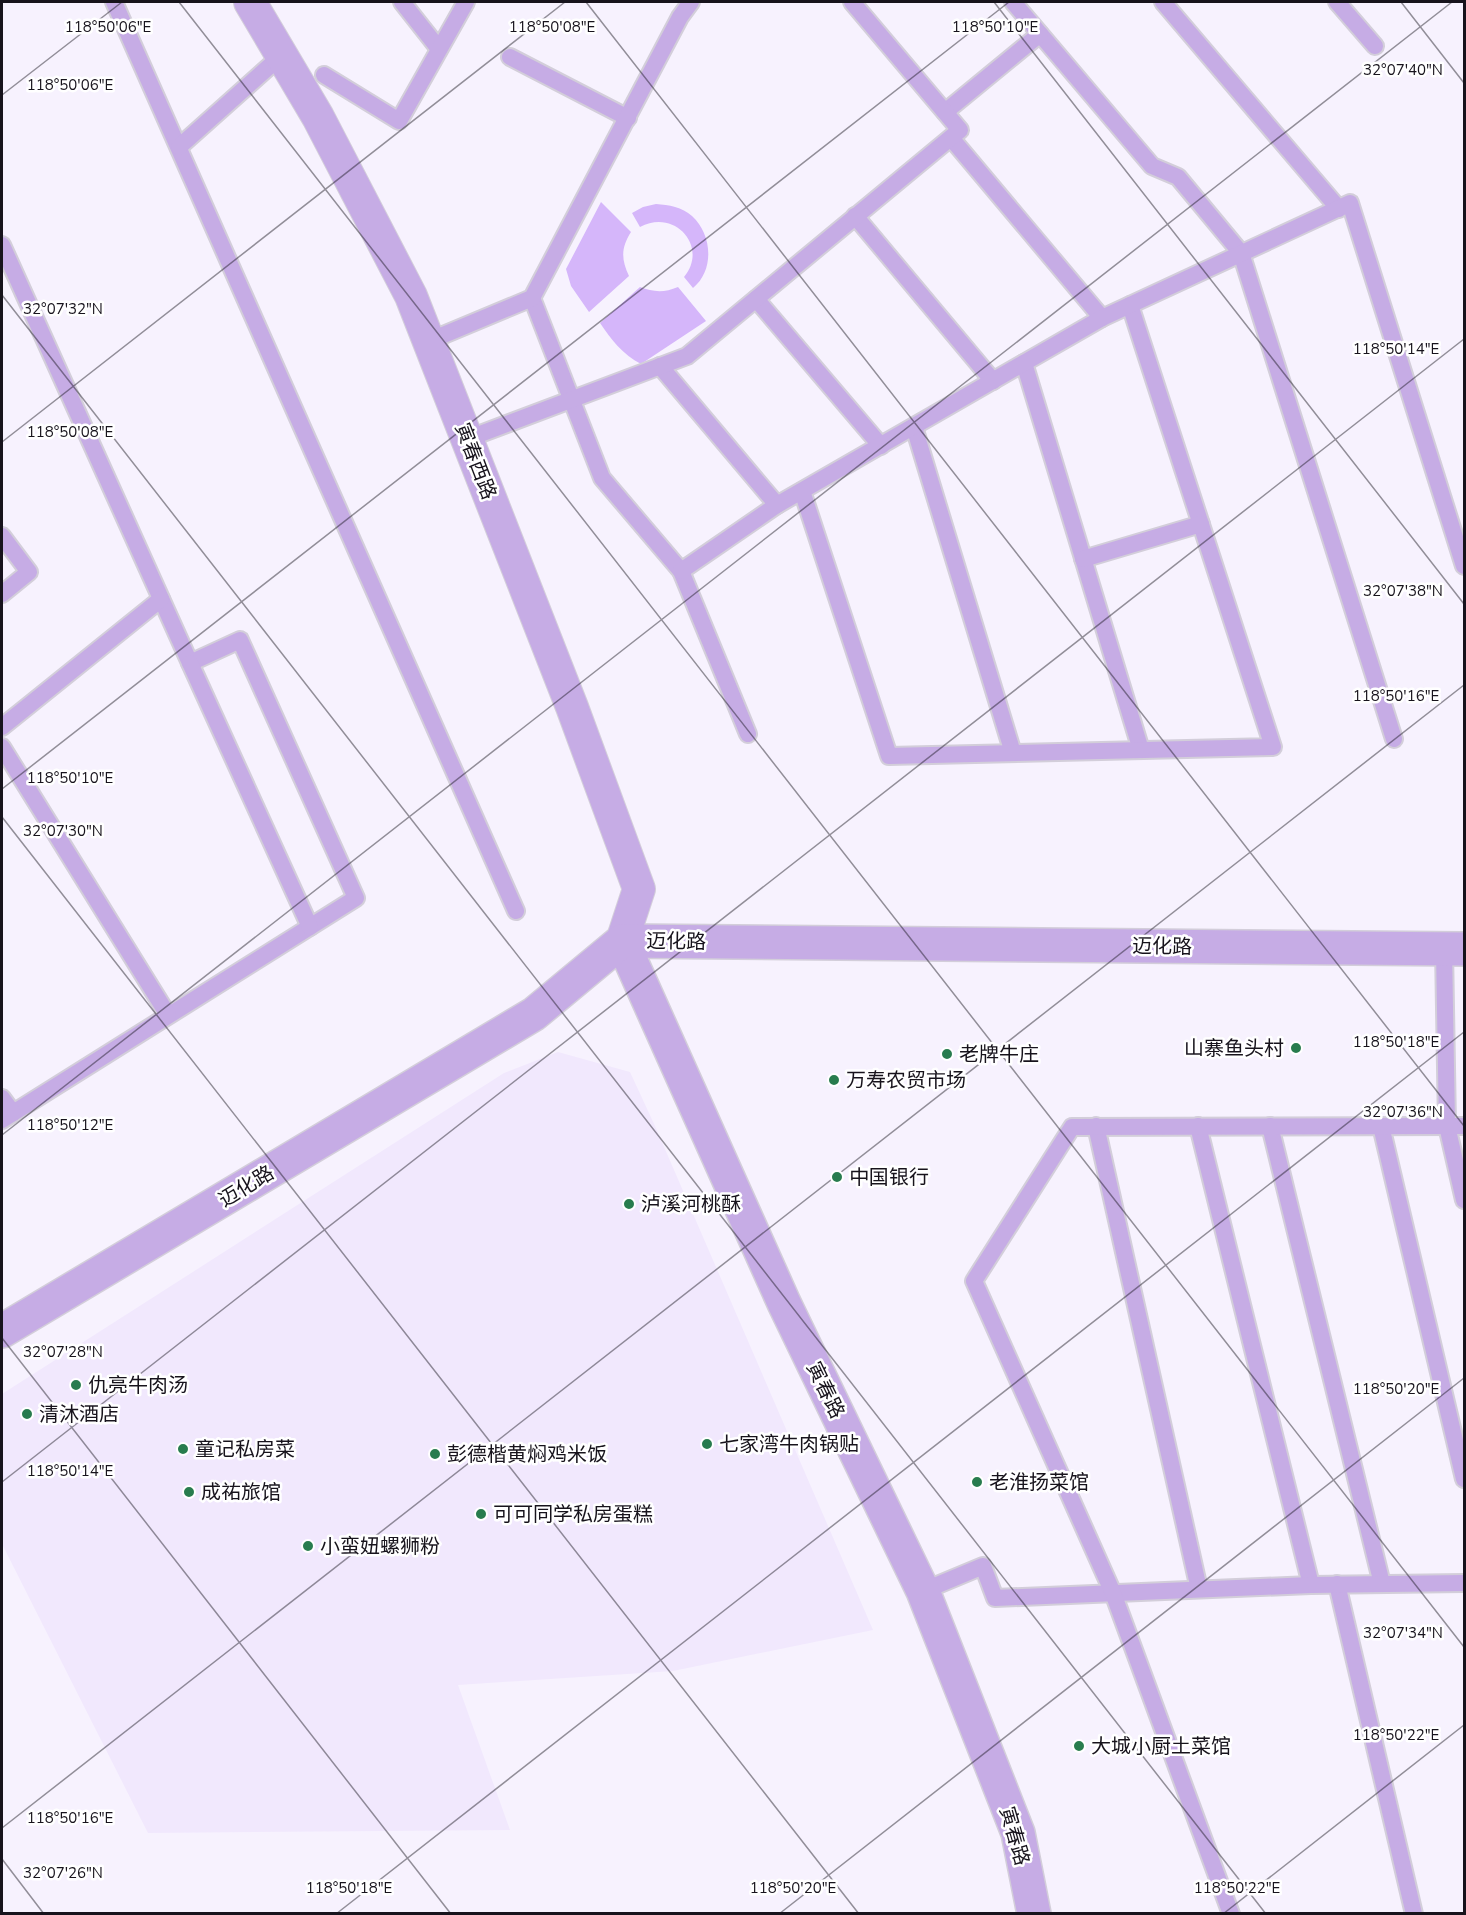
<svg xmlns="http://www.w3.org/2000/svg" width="1466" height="1915" viewBox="0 0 1466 1915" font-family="'Nunito Sans','Noto Sans SC',sans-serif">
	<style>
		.built { fill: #f1e8fd }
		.green { fill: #d5b6fa }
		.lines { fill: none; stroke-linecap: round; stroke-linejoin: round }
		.service-casing { stroke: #d3ceda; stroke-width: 20 }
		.minor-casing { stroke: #d3ceda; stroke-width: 34 }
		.tertiary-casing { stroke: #d3ceda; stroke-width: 36 }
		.service { stroke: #c6ace5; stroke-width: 16 }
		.minor { stroke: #c6ace5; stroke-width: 32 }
		.tertiary { stroke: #c6ace5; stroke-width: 33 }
		.ticks { fill: none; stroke: #17131c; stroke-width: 1.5; stroke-opacity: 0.45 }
		.poi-dot { fill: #287c4e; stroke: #fff; stroke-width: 2 }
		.labels { text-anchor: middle; stroke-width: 5; stroke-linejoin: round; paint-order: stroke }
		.street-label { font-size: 20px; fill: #17131c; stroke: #fff }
		.poi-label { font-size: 20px; fill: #17131c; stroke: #fff; text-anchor: start }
		.ticks-label { font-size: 15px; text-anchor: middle; fill: #17131c; stroke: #fff; stroke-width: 5; stroke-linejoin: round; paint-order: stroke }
	</style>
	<rect width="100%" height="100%" fill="#f7f2fe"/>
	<!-- built -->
	<polygon class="built" points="558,1052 630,1072 655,1126 873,1630 673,1671 458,1685 510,1830 148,1833 2,1544 2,1394 504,1073"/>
	<!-- green -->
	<g class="green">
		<path d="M 601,202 L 631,232 C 621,248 621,259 629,276 L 589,312 L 571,286 L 566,269 Z"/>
		<path d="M 656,204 C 669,205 682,207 692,216 C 712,234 715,270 693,288 L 684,277 C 709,247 675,208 640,227 L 632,213 L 643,207 Z"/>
		<path d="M 640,287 C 653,292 664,293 678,287 L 706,321 L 641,364 C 623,355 611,339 600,323 Z"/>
	</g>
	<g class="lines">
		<defs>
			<g id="service">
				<polyline points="114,2 516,911"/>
				<polyline points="402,2 439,49"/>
				<polyline points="1013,2 1152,166 1178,177 1241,253 1394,739"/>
				<polyline points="1163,2 1339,209"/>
				<polyline points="1337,2 1375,46"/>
				<polyline points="510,57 628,118"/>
				<polyline points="324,75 399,121 466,2"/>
				<polyline points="945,112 1040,34"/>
				<polyline points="951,138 1102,318"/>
				<polyline points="179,147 282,55"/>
				<polyline points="855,216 993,381"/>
				<polyline points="2,245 190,663 240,640 356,898 2,1120"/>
				<polyline points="532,298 602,478 681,571 748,734"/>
				<polyline points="756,299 881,446"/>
				<polyline points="429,341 532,298 680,17 691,2"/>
				<polyline points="1024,363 1141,750"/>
				<polyline points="660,366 777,505"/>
				<polyline points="914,427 1013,753"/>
				<polyline points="467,439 687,356 960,130 852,2"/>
				<polyline points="802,491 889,756 1273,747 1130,305"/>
				<polyline points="2,536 29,572 2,594"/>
				<polyline points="1083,559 1201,524"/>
				<polyline points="681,571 777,505 1102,318 1350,203 1464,566"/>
				<polyline points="190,663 310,927"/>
				<polyline points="2,727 161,599"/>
				<polyline points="2,747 168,1015"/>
				<polyline points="1444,949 1447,1126 1464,1200"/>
				<polyline points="2,1098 13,1113"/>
				<polyline points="1096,1126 1199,1589"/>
				<polyline points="1198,1126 1311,1585"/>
				<polyline points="1270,1126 1382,1584"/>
				<polyline points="1381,1126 1464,1479"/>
				<polyline points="1337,1584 1414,1914"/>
				<polyline points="923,1591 983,1566 995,1598 1311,1585 1464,1583"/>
				<polyline points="1231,1914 1113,1593 974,1281 1072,1127 1464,1126"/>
			</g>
			<polyline id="minor" points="250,2 318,117 411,296 572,707 639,889 622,941"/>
			<g id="tertiary">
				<polyline points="622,941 784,1303 923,1591 1018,1833 1034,1914"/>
				<polyline points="2,1331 534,1014 622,941 1464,949"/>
			</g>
		</defs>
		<!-- service casing -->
		<use href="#service" class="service-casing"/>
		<!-- minor casing -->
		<use href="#minor" class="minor-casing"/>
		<!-- tertiary casing -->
		<use href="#tertiary" class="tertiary-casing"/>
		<!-- service -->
		<use href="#service" class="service"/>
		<!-- minor -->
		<use href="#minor" class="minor"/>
		<!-- tertiary -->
		<use href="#tertiary" class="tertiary"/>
	</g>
	<!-- ticks -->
	<path class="ticks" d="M 179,2 L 1464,1647M 586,2 L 1464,1126M 994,2 L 1464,604M 1401,2 L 1464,83M 2,95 L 122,2M 2,295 L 1266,1914M 2,442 L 565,2M 2,789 L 1009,2M 2,817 L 859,1914M 2,1135 L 1452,2M 2,1338 L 451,1914M 2,1482 L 1464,339M 2,1828 L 1464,685M 2,1859 L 44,1914M 336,1914 L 1464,1032M 779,1914 L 1464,1378M 1223,1914 L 1464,1725"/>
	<!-- markers -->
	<g class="poi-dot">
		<circle cx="1296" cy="1048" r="6"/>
		<circle cx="947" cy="1054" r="6"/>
		<circle cx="834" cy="1080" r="6"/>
		<circle cx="837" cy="1177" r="6"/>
		<circle cx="629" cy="1204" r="6"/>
		<circle cx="76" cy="1385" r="6"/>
		<circle cx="27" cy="1414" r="6"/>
		<circle cx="707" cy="1444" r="6"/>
		<circle cx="183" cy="1449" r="6"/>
		<circle cx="435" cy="1454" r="6"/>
		<circle cx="977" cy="1482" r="6"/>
		<circle cx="189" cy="1492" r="6"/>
		<circle cx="481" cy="1514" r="6"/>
		<circle cx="308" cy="1546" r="6"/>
		<circle cx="1079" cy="1746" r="6"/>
	</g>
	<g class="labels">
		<!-- street labels -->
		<g class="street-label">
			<text transform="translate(476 461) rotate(69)" y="7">寅春西路</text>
			<text transform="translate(676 941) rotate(1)" y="7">迈化路</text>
			<text transform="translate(1162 946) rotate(1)" y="7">迈化路</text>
			<text transform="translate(246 1186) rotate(-31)" y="7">迈化路</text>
			<text transform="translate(826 1390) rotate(64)" y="7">寅春路</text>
			<text transform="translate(1015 1836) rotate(74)" y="7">寅春路</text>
		</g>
		<!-- poi labels -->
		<g class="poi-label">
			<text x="1284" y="1055" text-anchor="end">山寨鱼头村</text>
			<text x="959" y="1061">老牌牛庄</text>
			<text x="846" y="1087">万寿农贸市场</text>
			<text x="849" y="1184">中国银行</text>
			<text x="641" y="1211">泸溪河桃酥</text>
			<text x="88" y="1392">仇亮牛肉汤</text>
			<text x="39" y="1421">清沐酒店</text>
			<text x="719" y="1451">七家湾牛肉锅贴</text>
			<text x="195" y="1456">童记私房菜</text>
			<text x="447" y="1461">彭德楷黄焖鸡米饭</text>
			<text x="989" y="1489">老淮扬菜馆</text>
			<text x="201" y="1499">成祐旅馆</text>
			<text x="493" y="1521">可可同学私房蛋糕</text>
			<text x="320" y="1553">小蛮妞螺狮粉</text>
			<text x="1091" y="1753">大城小厨土菜馆</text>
		</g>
	</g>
	<g class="ticks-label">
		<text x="108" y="32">118°50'06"E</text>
		<text x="552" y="32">118°50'08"E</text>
		<text x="995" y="32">118°50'10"E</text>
		<text x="1403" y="75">32°07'40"N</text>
		<text x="70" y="90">118°50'06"E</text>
		<text x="63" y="314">32°07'32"N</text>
		<text x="1396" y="354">118°50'14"E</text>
		<text x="70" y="437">118°50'08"E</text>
		<text x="1403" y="596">32°07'38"N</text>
		<text x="1396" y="701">118°50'16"E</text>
		<text x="70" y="783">118°50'10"E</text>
		<text x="63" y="836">32°07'30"N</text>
		<text x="1396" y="1047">118°50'18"E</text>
		<text x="1403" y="1117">32°07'36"N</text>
		<text x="70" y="1130">118°50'12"E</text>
		<text x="63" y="1357">32°07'28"N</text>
		<text x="1396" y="1394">118°50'20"E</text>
		<text x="70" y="1476">118°50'14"E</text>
		<text x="1403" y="1638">32°07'34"N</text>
		<text x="1396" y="1740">118°50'22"E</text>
		<text x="70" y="1823">118°50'16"E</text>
		<text x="63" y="1878">32°07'26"N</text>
		<text x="349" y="1893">118°50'18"E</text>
		<text x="793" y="1893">118°50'20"E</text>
		<text x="1237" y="1893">118°50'22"E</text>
	</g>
	<!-- border -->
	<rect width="1466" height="1915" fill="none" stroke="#17131c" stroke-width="6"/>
</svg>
